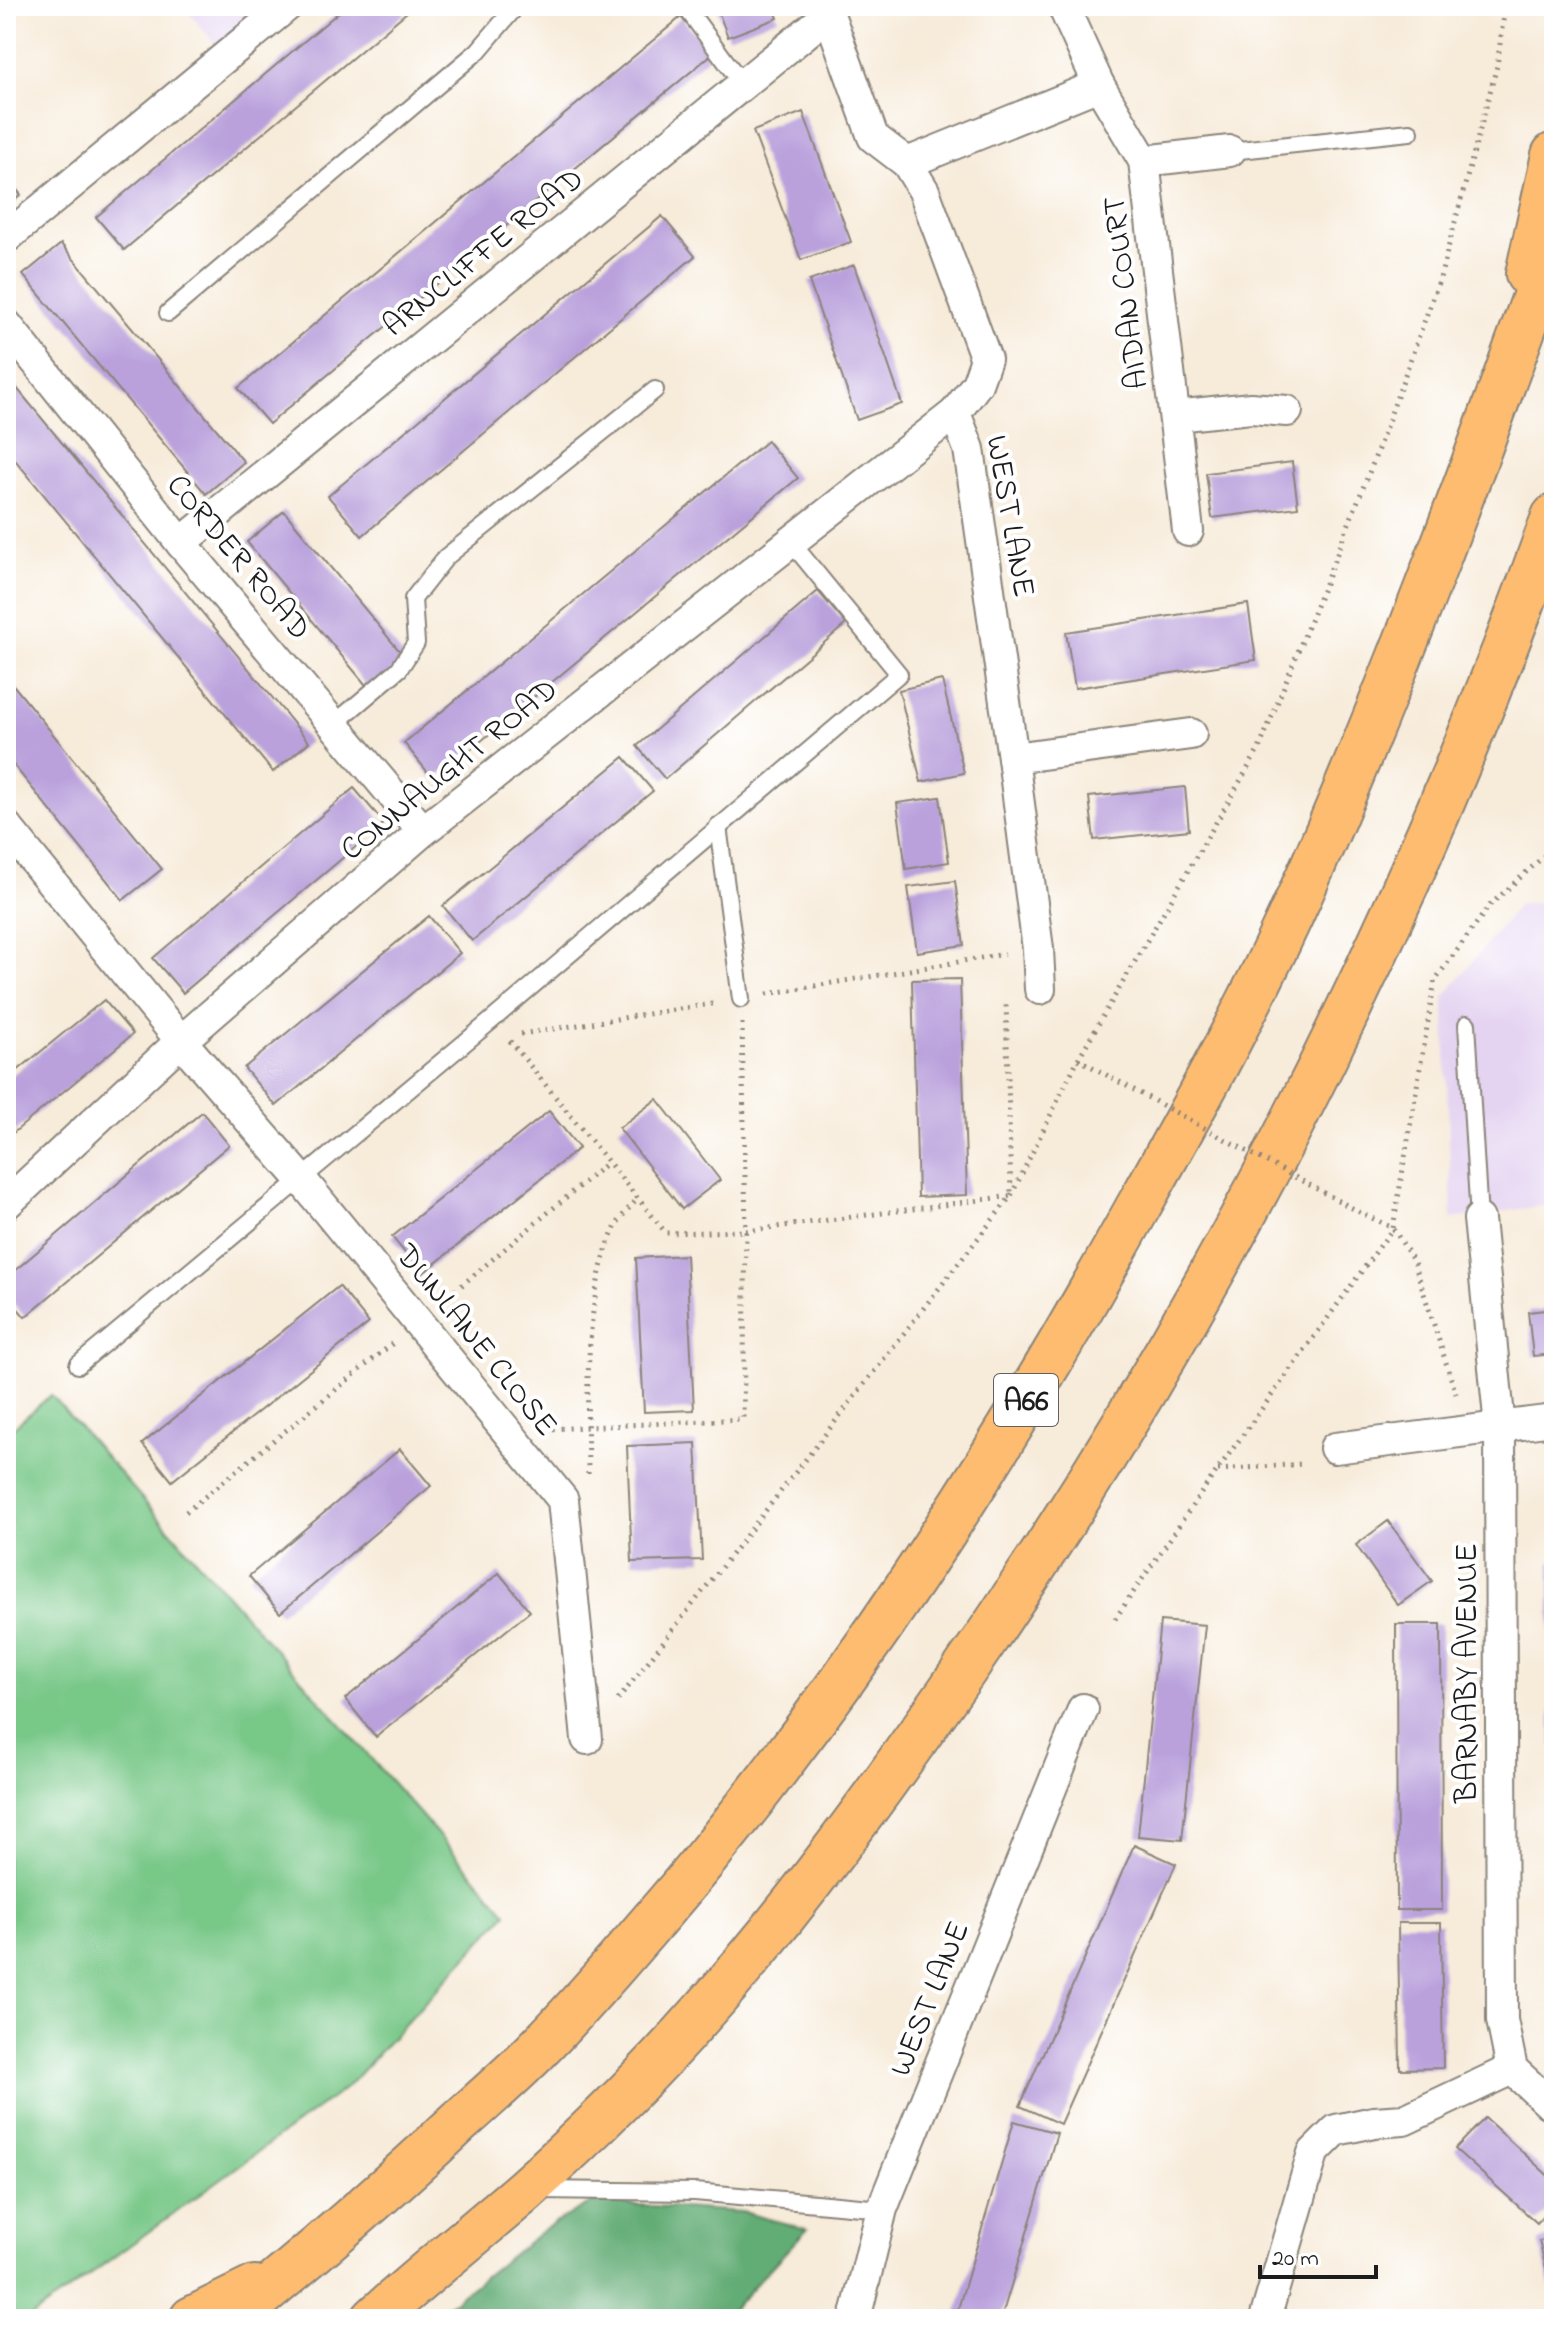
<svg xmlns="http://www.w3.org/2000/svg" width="1560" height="2325" viewBox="0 0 1560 2325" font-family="'Indie Flower',sans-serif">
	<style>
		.built { fill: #e4d3f1 }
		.green { fill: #78c888; stroke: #4a7252; stroke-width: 2 }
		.forest { fill: #62ac74; stroke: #3f6448; stroke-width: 2 }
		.building { fill: #baa1dc }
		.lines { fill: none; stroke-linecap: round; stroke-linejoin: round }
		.service-casing { stroke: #8a847a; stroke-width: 20 }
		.minor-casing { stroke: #8a847a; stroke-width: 34 }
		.trunk-casing { stroke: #8a847a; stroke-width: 48 }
		.path { stroke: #8a847a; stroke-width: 5; stroke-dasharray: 2 6; stroke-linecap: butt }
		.service { stroke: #fff; stroke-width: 16 }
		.minor { stroke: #fff; stroke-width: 30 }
		.trunk { stroke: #febc70; stroke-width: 44 }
		.path-bridge { stroke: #8a847a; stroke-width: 5; stroke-dasharray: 2 6; stroke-linecap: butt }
		.labels { text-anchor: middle; stroke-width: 8; stroke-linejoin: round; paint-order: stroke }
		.shield { fill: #fff; stroke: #606060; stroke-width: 2 }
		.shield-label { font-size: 30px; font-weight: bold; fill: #1c1c1c }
		.street-label { font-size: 32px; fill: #1c1c1c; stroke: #fff }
	</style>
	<rect width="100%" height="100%" fill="#fff"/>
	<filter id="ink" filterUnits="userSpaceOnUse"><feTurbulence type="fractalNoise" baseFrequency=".0125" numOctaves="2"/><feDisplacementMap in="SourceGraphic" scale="16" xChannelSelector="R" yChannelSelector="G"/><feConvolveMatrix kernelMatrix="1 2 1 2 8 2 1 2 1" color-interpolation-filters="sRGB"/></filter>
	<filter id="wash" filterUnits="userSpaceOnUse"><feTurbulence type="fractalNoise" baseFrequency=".006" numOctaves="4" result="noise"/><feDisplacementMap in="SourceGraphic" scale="32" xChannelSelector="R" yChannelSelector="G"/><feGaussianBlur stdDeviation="1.8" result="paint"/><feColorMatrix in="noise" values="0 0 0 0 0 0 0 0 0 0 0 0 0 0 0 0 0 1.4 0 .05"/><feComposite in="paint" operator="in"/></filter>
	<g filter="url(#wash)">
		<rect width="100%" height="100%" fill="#f7ebd9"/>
		<!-- built -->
		<g class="built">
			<polygon points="183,6 263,6 218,47"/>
			<polygon points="1554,900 1554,1204 1452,1219 1444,997 1518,905"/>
		</g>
		<!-- green -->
		<polygon class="green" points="51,1395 507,1913 348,2086 29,2319 6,2319 6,1434"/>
		<!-- forest -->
		<polygon class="forest" points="593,2202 742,2212 807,2229 723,2319 430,2319 546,2228"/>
		<g id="blocks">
			<!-- building -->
			<g class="building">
				<polygon points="346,6 414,6 124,250 96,217"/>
				<polygon points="716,6 773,6 778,18 728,37"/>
				<polygon points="681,17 712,54 269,424 238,388"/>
				<polygon points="803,112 851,242 801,260 753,131"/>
				<polygon points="6,177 21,195 6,208"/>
				<polygon points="662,216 695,256 362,536 328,496"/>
				<polygon points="61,244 244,462 206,494 23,275"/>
				<polygon points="854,265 902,404 857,420 809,281"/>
				<polygon points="6,375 309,742 273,772 6,449"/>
				<polygon points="767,441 798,478 434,780 404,743"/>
				<polygon points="1292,462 1298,507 1212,518 1206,473"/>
				<polygon points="284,511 407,660 370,690 247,542"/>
				<polygon points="818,591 846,624 665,779 637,746"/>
				<polygon points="1248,604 1256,660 1075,688 1066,632"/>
				<polygon points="942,680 964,773 921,782 899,690"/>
				<polygon points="14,686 162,869 123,900 6,756 6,693"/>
				<polygon points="624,757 653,791 472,941 443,906"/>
				<polygon points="1185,787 1189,830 1094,840 1089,797"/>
				<polygon points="354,788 384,823 183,993 153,958"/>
				<polygon points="940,797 949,862 906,869 897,803"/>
				<polygon points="955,881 964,945 917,952 908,887"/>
				<polygon points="429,916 460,953 276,1106 244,1068"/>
				<polygon points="960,979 967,1195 918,1197 912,980"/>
				<polygon points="104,1000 133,1034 6,1139 6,1080"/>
				<polygon points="657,1099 720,1180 682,1209 619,1128"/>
				<polygon points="549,1111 579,1148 422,1274 392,1237"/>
				<polygon points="202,1112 229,1145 25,1317 6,1295 6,1278"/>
				<polygon points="686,1255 694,1410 644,1412 636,1258"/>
				<polygon points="339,1286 369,1323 172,1481 142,1444"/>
				<polygon points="1554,1309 1554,1354 1533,1356 1528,1312"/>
				<polygon points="6,1316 15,1327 6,1335"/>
				<polygon points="696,1443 702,1560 632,1562 627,1446"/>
				<polygon points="400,1449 431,1486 280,1613 249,1576"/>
				<polygon points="1388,1521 1432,1581 1398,1605 1356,1545"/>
				<polygon points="1554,1561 1554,1746 1551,1746 1550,1562"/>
				<polygon points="499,1573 530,1611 376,1737 345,1699"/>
				<polygon points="1160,1621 1205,1625 1182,1840 1138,1836"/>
				<polygon points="1396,1624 1441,1624 1442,1910 1397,1910"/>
				<polygon points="1550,1790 1554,1790 1554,1871 1551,1871"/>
				<polygon points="1134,1845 1176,1864 1060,2124 1020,2106"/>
				<polygon points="1398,1923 1441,1923 1443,2068 1400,2069"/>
				<polygon points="1485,2118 1554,2181 1554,2204 1537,2223 1455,2149"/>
				<polygon points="1014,2121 1057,2133 1001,2319 955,2319"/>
				<polygon points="1554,2237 1554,2295 1553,2296 1539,2241"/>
			</g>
		</g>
	</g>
	<g filter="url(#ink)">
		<use href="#blocks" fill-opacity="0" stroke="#8a847a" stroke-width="2"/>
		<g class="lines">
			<defs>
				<g id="service">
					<polyline points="685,6 743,85"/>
					<polyline points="1230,151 1410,132"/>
					<polyline points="168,313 478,51 513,10 512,6"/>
					<polyline points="334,724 399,669 416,643 413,599 446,557 655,390"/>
					<polyline points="718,826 741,999"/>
					<polyline points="1467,1024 1479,1219"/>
					<polyline points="78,1365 492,1020 899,674 791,542"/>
					<polyline points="538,2190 695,2192 882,2209"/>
				</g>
				<g id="minor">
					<polyline points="826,6 873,137 907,163 924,191 986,359 977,384 955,413 969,449 1013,758 1038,949 1040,989"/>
					<polyline points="1063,6 1099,85 1144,161 1188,531"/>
					<polyline points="1144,161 1230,151"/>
					<polyline points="907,163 1099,85"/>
					<polyline points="6,238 287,6"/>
					<polyline points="6,324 181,543 423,831"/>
					<polyline points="1175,416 1251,408 1287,411"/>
					<polyline points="181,543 829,14"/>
					<polyline points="1013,758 1191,734"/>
					<polyline points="6,826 181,1041 301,1179 563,1500 587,1739"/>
					<polyline points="6,1204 181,1041 423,831 955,413"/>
					<polyline points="1479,1219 1500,1427 1502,2020 1512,2069 1554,2108"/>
					<polyline points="1335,1448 1554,1420"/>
					<polyline points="855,2319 882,2209 1083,1709"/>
					<polyline points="1265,2319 1313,2153 1336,2130 1374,2122 1404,2120 1512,2069"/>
				</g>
				<g id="trunk">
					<polyline points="1528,274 1554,155"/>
					<polyline points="192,2319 255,2288"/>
					<path d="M 233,2319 C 311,2255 387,2190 460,2121 C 485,2099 510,2077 534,2053 C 575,2012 613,1967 651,1923 C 840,1705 998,1461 1137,1209 C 1196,1104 1255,997 1304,886 C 1397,676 1476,460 1554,244"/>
					<path d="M 374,2319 C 423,2275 474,2234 524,2191 C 587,2135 647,2076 702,2013 C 792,1912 871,1803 949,1692 C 1203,1331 1405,933 1554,517"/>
				</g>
			</defs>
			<!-- service casing -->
			<use href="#service" class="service-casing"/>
			<!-- minor casing -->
			<use href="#minor" class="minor-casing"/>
			<!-- trunk casing -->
			<use href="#trunk" class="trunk-casing"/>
			<!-- path -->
			<g class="path">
				<polyline points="767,994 1005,954"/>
				<polyline points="742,1023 746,1231 1011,1196 1006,1001"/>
				<polyline points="521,1034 717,1003"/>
				<polyline points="510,1041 666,1233 746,1231 743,1419 549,1429"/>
				<polyline points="1078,1059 1112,1078"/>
				<polyline points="1365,1215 1393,1228 1414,1262 1456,1394"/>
				<polyline points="443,1301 608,1162"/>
				<polyline points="1218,1470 1303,1464"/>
				<path d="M 588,1474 C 587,1405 584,1291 615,1228 C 620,1217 630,1208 637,1198"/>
				<polyline points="186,1512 393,1343"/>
				<polyline points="1115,1619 1208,1483 1393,1228 1435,980 1490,905 1554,847"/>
				<polyline points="618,1700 1011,1196 1078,1059 1259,749 1373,463 1440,278 1497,66 1505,6"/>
			</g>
			<!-- service -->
			<use href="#service" class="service"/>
			<!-- minor -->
			<use href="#minor" class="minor"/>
			<!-- trunk -->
			<use href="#trunk" class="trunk"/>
			<!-- path-bridge -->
			<polyline class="path-bridge" points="1112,1078 1365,1215"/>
		</g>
	</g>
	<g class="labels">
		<!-- shield labels -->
		<rect class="shield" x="994" y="1374" width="64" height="52" rx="6"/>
		<g class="shield-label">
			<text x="1026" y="1410">A66</text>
		</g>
		<!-- street labels -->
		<g class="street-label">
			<text transform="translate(482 251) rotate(-39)" y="11">ARNCLIFFE ROAD</text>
			<text transform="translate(1124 293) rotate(-97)" y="11">AIDAN COURT</text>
			<text transform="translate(1012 516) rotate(80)" y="11">WEST LANE</text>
			<text transform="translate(240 556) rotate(50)" y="11">CORDER ROAD</text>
			<text transform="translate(448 768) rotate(-39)" y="11">CONNAUGHT ROAD</text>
			<text transform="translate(478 1339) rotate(51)" y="11">DUNLANE CLOSE</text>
			<text transform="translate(1465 1673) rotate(-90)" y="11">BARNABY AVENUE</text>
			<text transform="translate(928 1998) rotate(-68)" y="11">WEST LANE</text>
		</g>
	</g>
	<!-- margin -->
	<rect width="1560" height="2325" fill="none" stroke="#fff" stroke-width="32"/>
	<!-- scale -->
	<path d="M1260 2265v12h116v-12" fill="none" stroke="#1c1c1c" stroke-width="4"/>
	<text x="1272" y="2265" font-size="24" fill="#1c1c1c" stroke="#ffffff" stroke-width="6" paint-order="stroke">20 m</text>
</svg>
